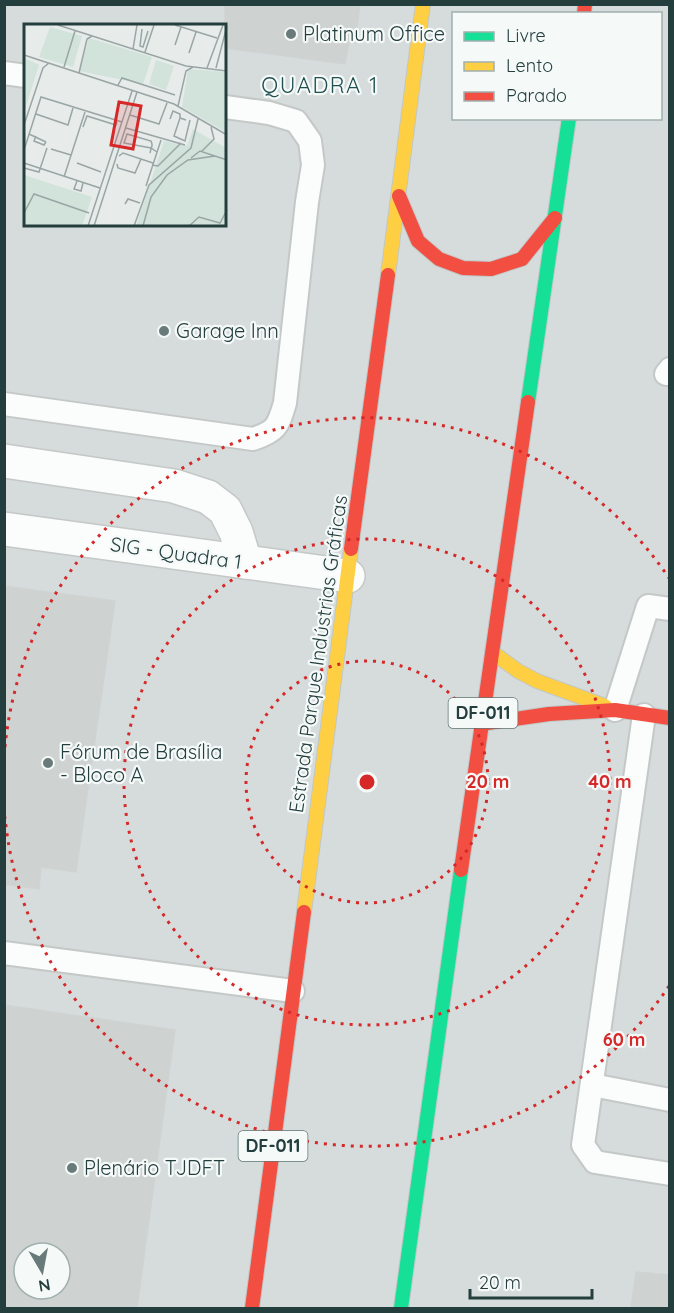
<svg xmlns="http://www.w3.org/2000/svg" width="674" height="1313" viewBox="0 0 674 1313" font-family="Quicksand,sans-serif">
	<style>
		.built { fill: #d5dcdb; fill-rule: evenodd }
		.building { fill: #ced2d1; stroke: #cfd4d3; stroke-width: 1.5; fill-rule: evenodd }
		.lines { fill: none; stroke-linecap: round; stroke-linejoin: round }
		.lane-casing { stroke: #c4c8c7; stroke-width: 26 }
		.street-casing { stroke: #c4c8c7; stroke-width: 36 }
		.fast-casing { stroke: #c1c7c6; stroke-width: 16 }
		.slow-casing { stroke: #c1c7c6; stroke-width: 16 }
		.jam-casing { stroke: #c1c7c6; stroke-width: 16 }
		.lane { stroke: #fbfcfc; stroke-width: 22 }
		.street { stroke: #fbfcfc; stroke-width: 33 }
		.fast { stroke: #16e098; stroke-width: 14 }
		.slow { stroke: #ffcf43; stroke-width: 14 }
		.jam { stroke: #f24e42; stroke-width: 14 }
		.ring { fill: none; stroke: #d62828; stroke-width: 3; stroke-dasharray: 3 6 }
		.poi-dot { fill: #687b7a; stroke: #f5faf9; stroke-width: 2 }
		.labels { text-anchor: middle; stroke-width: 4.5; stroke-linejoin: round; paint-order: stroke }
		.shield { fill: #f5faf9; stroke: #637676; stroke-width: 1.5 }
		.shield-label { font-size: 18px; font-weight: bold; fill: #243e3e }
		.poi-label { font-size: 20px; fill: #243e3e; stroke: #f5faf9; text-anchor: start }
		.street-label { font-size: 20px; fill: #243e3e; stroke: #f5faf9 }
		.quarter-label { font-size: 22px; letter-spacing: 1.5px; fill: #215050; stroke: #f5faf9 }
		.inset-road { fill: none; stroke: #99a6a5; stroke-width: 1.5 }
		.view { fill: #d62828; fill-opacity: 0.15; stroke: #d62828; stroke-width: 3 }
		.inset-edge { fill: none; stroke: #243e3e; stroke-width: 3 }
		.centre { fill: #d62828; stroke: #f5faf9; stroke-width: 3 }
		.ring-label { font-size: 18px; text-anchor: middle; font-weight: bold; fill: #d62828; stroke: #f5faf9; stroke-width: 4.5; stroke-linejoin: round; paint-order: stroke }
	</style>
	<rect width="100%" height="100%" fill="#e7ebea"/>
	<!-- built -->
	<path class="built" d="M 5,5 L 669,5 L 669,1308 L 5,1308 ZM 454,14 L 660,14 L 660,118 L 454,118 ZM 26,26 L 225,26 L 225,225 L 26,225 ZM 24,1253 L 60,1253 L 60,1289 L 24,1289 Z"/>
	<!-- building -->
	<g class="building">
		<polygon points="225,4 360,4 355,43 349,42 345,64 225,48"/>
		<polygon points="4,586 115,601 76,872 41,867 39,889 4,884"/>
		<path d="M 4,1005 L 175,1030 L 137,1308 L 4,1308 ZM 24,1253 L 60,1253 L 60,1289 L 24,1289 Z"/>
		<polygon points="636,1272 669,1275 669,1308 631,1308"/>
	</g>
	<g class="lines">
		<defs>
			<g id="lane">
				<polyline points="4,73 26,76"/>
				<polyline points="666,374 670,369"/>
				<path d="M 4,404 L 253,439 C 277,431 278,426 285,403 L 307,202 L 313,165 L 310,141 L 296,121 L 269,113 L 225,107"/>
				<polyline points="615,710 648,606 670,609"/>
				<polyline points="644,715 583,1145 595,1162 670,1174"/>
				<polyline points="4,953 293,991"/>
				<polyline points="592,1085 670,1100"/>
			</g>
			<g id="street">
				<polyline points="4,461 174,486 208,497 225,510 236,532 245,562"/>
				<polyline points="4,529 348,576"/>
			</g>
			<g id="fast">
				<polyline points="528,402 569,118"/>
				<polyline points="401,1308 461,870"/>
			</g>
			<g id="slow">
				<polyline points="388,275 423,4"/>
				<polyline points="492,652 518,671 537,681 605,706"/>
				<polyline points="304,912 351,549"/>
			</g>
			<g id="jam">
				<polyline points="584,14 585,4"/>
				<polyline points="399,196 418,241 439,259 463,268 491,269 522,259 555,218"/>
				<polyline points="351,549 388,275"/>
				<polyline points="481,724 549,714 615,710 670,718"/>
				<polyline points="461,870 528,402"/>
				<polyline points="252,1308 304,912"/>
			</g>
		</defs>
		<!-- lane casing -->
		<use href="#lane" class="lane-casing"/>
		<!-- street casing -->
		<use href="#street" class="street-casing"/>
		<!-- fast casing -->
		<use href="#fast" class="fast-casing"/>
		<!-- slow casing -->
		<use href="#slow" class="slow-casing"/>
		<!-- jam casing -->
		<use href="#jam" class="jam-casing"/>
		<!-- lane -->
		<use href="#lane" class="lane"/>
		<!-- street -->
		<use href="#street" class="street"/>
		<!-- fast -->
		<use href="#fast" class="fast"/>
		<!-- slow -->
		<use href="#slow" class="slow"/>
		<!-- jam -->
		<use href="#jam" class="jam"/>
	</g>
	<!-- distance rings -->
	<g class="ring">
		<circle cx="367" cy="782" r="121"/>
		<circle cx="367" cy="782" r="243"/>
		<path d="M669 986A364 364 0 0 1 5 817M5 747A364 364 0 0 1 669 578"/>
	</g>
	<!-- markers -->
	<g class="poi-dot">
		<circle cx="291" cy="34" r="6"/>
		<circle cx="164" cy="331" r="6"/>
		<circle cx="48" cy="763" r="6"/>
		<circle cx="72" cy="1168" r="6"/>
	</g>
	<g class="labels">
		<!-- shield labels -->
		<g class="shield">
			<rect x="448.5" y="698" width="69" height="30" rx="4.5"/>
			<rect x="238.5" y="1131" width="69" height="30" rx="4.5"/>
		</g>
		<g class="shield-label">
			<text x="483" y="719">DF-011</text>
			<text x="273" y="1152">DF-011</text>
		</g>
		<!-- poi labels -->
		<g class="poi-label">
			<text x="303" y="41">Platinum Office</text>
			<text x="176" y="338">Garage Inn</text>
			<text x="60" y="759">Fórum de Brasília<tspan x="60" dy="23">- Bloco A</tspan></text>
			<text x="84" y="1175">Plenário TJDFT</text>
		</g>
		<!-- street labels -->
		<g class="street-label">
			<text transform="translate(176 553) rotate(8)" y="7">SIG - Quadra 1</text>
			<text transform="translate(318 654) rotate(-82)" y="7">Estrada Parque Indústrias Gráficas</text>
		</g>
		<!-- quarter labels -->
		<g class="quarter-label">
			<text x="320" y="93">QUADRA 1</text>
		</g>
	</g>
	<!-- overview -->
	<g transform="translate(24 24)">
		<rect width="202" height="202" fill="#e7ebea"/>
		<path d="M 26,3 L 58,12 L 49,43 L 15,33 ZM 65,14 L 128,33 L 119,60 L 55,47 ZM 0,34 L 15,41 L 0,88 ZM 132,36 L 150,42 L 142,66 L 125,60 ZM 164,45 L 202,48 L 202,108 L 158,83 ZM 169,105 L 202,124 L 202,202 L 112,202 L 140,117 L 163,122 ZM 0,151 L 68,173 L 58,202 L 0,202 Z" fill="#d1e3db"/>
		<path class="inset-road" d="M 34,1 L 162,42 L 203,47M 151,1 L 193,14M 118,5 L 116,22 L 119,23 L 124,7M 151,21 L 157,3M 109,25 L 113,1M 121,28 L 130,1M 165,29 L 172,8M 0,31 L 150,80 L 203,111M 40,43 L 51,7M 183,44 L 199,1M 192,44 L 203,2M 55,49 L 63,15 L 68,12M 94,61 L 98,54 L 151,71M 154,82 L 162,47 L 169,43M 12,90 L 44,101 L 49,84M 106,91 L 135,100 L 143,79M 146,95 L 149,87 L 156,90 L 156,94M 162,96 L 156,94 L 150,112 L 161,117 L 166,96M 0,101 L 19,44 L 25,39M 59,103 L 63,92 L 92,101 L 93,98M 102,104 L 161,121M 5,110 L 22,118M 12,112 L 10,117 L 20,121 L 22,118M 27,125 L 47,131M 0,126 L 17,73 L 98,98M 178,127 L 190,115 L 187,103M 126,129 L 127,125 L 127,124 L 128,122 L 128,120 L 127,117 L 103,110 L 100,119 L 127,124 L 133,128M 95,132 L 99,129 L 129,139M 167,134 L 176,127 L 203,136M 0,139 L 76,164M 53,139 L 77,148M 93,140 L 94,144 L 111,149 L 117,135M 128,141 L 134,142 L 157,119M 0,144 L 15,148 L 23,124M 40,153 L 61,88M 53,157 L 50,165 L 57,167 L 59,159M 122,162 L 137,116M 101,180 L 104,175 L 116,179M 0,189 L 10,170 L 65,189M 64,202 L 108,67M 70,202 L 113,68M 110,202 L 125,161 L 167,124 L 174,95M 119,202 L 127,173 L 143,151 L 164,136 L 191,132M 165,202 L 175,193 L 196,199 L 203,186"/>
		<path class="view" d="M 95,78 L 117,82 L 109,125 L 87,121 Z"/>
		<rect width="202" height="202" class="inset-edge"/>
	</g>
	<circle cx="367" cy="782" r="9" class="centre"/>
	<g class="ring-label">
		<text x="488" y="788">20 m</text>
		<text x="610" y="788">40 m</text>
		<text x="624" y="1046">60 m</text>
	</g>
	<!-- border -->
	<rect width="674" height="1313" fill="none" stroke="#243e3e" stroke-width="12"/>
	<!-- legend -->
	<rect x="452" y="12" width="210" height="108" fill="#f5faf9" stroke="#a1afae" stroke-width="1.5"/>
	<rect x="464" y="32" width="30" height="9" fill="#16e098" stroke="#a1afae" stroke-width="1.5"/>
	<text x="506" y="42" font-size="18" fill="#243e3e">Livre</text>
	<rect x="464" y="62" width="30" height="9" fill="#ffcf43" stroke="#a1afae" stroke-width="1.5"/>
	<text x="506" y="72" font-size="18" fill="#243e3e">Lento</text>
	<rect x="464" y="92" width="30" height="9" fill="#f24e42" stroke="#a1afae" stroke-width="1.5"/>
	<text x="506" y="102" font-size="18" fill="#243e3e">Parado</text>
	<!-- north arrow -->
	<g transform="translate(42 1271) rotate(170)"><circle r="28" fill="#f5faf9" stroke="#a1afae" stroke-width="1.5"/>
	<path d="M0-4.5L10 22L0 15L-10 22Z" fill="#687b7a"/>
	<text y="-9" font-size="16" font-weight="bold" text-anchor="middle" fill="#243e3e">N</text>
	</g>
	<!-- scale -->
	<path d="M470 1289v9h122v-9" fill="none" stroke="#243e3e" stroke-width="3"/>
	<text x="479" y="1289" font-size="18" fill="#243e3e" stroke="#f5faf9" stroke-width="4.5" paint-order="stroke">20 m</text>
</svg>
